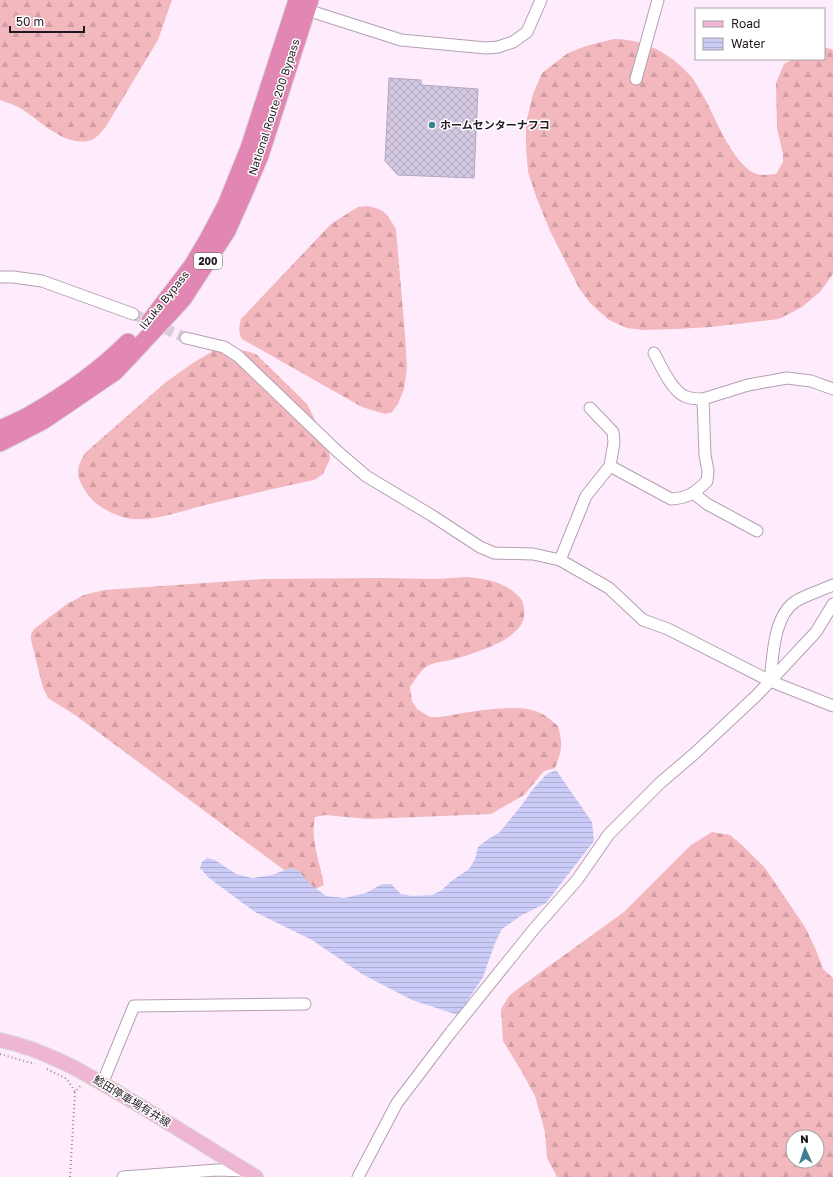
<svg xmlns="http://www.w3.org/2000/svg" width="833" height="1177" viewBox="0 0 833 1177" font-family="'Golos Text','Noto Sans JP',sans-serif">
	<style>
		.forest { fill: url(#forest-firs); fill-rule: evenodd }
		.water { fill: url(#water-rules) }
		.building { fill: url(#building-cross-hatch); stroke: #b3a7c0 }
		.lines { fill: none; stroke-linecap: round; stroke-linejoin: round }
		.minor-tunnel { stroke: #ddccdc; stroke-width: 11; stroke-dasharray: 11 5.5; stroke-linecap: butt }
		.minor-casing { stroke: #b49fb3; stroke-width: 13 }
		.major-casing { stroke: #dbdadb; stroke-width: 16 }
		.highway-casing { stroke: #dbdadb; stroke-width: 19 }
		.path { stroke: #978a97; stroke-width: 2; stroke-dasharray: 1 3; stroke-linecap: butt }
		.minor { stroke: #fff; stroke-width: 11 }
		.major { stroke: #eeb6d1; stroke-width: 14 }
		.highway { stroke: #e286b3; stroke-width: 17 }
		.poi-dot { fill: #3e7e92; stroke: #fff; stroke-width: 1.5 }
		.labels { text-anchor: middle; stroke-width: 3; stroke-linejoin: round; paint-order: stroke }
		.shield { fill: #fff; stroke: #635d63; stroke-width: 1 }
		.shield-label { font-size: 10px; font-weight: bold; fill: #201820 }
		.street-label { font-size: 11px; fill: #201820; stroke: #fff }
		.poi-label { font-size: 11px; font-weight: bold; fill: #201820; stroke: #fff; text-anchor: start }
	</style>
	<defs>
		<pattern id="forest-firs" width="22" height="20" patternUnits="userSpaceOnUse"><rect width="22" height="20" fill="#f3b7be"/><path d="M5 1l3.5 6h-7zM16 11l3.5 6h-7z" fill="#d09da3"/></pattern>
		<pattern id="water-rules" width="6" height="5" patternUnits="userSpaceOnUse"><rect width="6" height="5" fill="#cbcbf7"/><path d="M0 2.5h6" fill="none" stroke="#aeaed3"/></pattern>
		<pattern id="building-cross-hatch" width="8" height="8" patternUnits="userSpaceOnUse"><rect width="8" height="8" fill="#d3c8e1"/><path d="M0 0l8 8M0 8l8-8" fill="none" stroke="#b5abc1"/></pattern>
	</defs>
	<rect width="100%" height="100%" fill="#feecfd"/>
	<!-- forest -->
	<g class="forest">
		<path d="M 0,0 L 172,0 L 158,40 L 105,128 C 101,132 96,139 91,140 C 66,148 42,122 23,110 C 16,105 8,103 0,100 Z"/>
		<path d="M 614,39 C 641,39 666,51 685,70 C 688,74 693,77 695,82 C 710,104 718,130 733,152 C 737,158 746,169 752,172 C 759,176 768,175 776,174 L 783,162 L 783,154 L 777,128 L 776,83 L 784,64 L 793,59 L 824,59 L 824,48 L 827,48 L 833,50 L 833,274 L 820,292 L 802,307 L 779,319 L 711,327 L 677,329 L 644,330 L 627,328 L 609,320 L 590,303 L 579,288 L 550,231 L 537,199 L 528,172 L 526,147 L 526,123 L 533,94 L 542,73 L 568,53 L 586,46 Z"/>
		<path d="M 368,206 C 386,210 387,214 396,229 L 405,335 L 407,368 L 404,389 L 398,404 L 392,412 L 385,414 L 362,407 L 242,339 C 238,332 239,327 241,319 L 331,224 L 358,207 Z"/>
		<path d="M 235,350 L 246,351 L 256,354 L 307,404 L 321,432 L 329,451 L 330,459 L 323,474 L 314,480 C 276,488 238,497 201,506 C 179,512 155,521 132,519 C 116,517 94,506 86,492 C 76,476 75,470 85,453 L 166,382 L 193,363 L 213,351 Z"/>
		<path d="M 466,577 C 487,579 507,582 521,599 C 524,603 525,611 524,617 C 520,641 471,654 451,660 C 445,661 432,663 427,666 C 420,671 415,680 410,687 L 412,701 L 417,709 L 430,717 L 440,717 C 464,713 517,702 538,712 C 546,715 552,721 558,726 C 563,744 562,751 555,768 L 544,771 L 524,795 L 491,814 L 369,819 L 325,815 L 315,817 C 310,840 320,862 324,885 L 315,889 L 307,887 L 75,715 L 48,698 L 43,688 L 31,640 L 31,634 L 34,629 L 67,604 L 84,595 L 104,590 L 264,579 L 381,578 L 436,579 Z"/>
		<path d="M 712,832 L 730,835 L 742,845 L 765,868 L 805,927 L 816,950 L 823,969 L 833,978 L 833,1177 L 557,1177 L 547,1158 L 545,1132 L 535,1096 L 522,1072 L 503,1041 L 501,1009 L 509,996 L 523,985 L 624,912 L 691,845 ZM 793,1137 L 817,1137 L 817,1161 L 793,1161 Z"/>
	</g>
	<!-- water -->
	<polygon class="water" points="556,770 592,822 594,841 546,903 522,915 502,929 495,943 483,977 458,1015 412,1000 362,974 312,940 255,912 209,878 200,868 202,862 207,858 215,860 236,874 252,878 272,875 290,868 298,870 309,883 326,896 344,898 366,893 382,884 391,884 401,894 412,896 432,895 442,890 450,882 469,869 475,859 478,847 488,839 499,833 521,806 533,789 547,774"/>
	<!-- building -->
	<polygon class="building" points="389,78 421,80 421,85 478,89 474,178 398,175 385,161"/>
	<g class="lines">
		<!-- minor-tunnel -->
		<polyline class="minor-tunnel" points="133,314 186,338"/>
		<defs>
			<g id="minor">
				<polyline points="307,10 401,40 486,48 498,47 513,42 527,32 541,0"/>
				<polyline points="636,79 658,0"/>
				<polyline points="0,277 13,277 42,281 133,314"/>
				<polyline points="186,338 224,347 238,356 337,451 366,476 431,515 480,547 494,553 533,554 560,560 609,588 643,620 668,629 770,681 833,706"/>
				<path d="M 654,353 C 661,366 671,389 684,396 C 690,399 696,399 703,399"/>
				<polyline points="590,408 613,432 614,442 610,466"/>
				<polyline points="693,493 707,504 757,531"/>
				<path d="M 560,560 L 586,496 L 610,466 L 671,499 C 688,498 695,493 707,481 L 708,471 L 705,455 L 703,399 L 748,385 L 787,378 L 811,381 L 833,389"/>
				<path d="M 770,681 C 773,657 773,616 796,601 C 806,595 822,590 833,585"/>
				<polyline points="102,1084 134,1006 305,1004"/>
				<polyline points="123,1177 217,1170 246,1171"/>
				<polyline points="358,1177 397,1103 451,1032 534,929 577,880 609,834 660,783 694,754 757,695 816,632 833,604"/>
			</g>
			<path id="major" d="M 0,1040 C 48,1050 90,1076 132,1101 C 174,1126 215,1152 256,1177"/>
			<g id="highway">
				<polyline points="150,321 192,266 208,239 226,205 249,148 297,0"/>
				<path d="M 0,429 C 10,424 21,420 31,414 C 66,394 100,370 128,342"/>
				<polyline points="0,443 43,421 115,372 131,355 183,299 227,231 244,193 260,156 310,0"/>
			</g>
		</defs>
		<!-- minor casing -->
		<use href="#minor" class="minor-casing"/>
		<!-- major casing -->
		<use href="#major" class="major-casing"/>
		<!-- highway casing -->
		<use href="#highway" class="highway-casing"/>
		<!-- path -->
		<g class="path">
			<polyline points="0,1054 35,1064"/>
			<polyline points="47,1069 67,1079 75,1092"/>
			<polyline points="70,1177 75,1092 82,1084"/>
		</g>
		<!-- minor -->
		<use href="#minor" class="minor"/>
		<!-- major -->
		<use href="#major" class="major"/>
		<!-- highway -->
		<use href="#highway" class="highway"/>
	</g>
	<!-- markers -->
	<circle class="poi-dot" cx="432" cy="125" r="4"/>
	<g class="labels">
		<!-- shield labels -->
		<rect class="shield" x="194" y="253" width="28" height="16" rx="3"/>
		<g class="shield-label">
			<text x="208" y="265">200</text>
		</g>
		<!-- street labels -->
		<g class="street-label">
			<text transform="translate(274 107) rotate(-72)" y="4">National Route 200 Bypass</text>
			<text transform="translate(164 300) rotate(-51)" y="4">Iizuka Bypass</text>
			<text transform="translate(132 1101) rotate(31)" y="4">鯰田停車場有井線</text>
		</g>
		<!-- poi labels -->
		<g class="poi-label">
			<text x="440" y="129">ホームセンターナフコ</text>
		</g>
	</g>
	<!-- legend -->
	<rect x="695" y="8" width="130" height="52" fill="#ffffff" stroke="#a6a3a6"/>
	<rect x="703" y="21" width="20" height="6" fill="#eeb6d1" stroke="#a6a3a6"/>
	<text x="731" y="28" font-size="12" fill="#201820">Road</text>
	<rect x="703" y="38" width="20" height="12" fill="url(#water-rules)" stroke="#a6a3a6"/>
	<text x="731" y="48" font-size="12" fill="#201820">Water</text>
	<!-- north arrow -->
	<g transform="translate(805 1149) rotate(357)"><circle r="19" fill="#ffffff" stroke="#a6a3a6"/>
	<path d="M0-3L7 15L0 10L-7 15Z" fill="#3e7e92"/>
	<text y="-6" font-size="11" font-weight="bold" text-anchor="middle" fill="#201820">N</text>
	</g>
	<!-- scale -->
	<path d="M10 26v6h74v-6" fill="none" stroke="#201820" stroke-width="2"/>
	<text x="16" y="26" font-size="12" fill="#201820" stroke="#ffffff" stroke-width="3" paint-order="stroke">50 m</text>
</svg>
